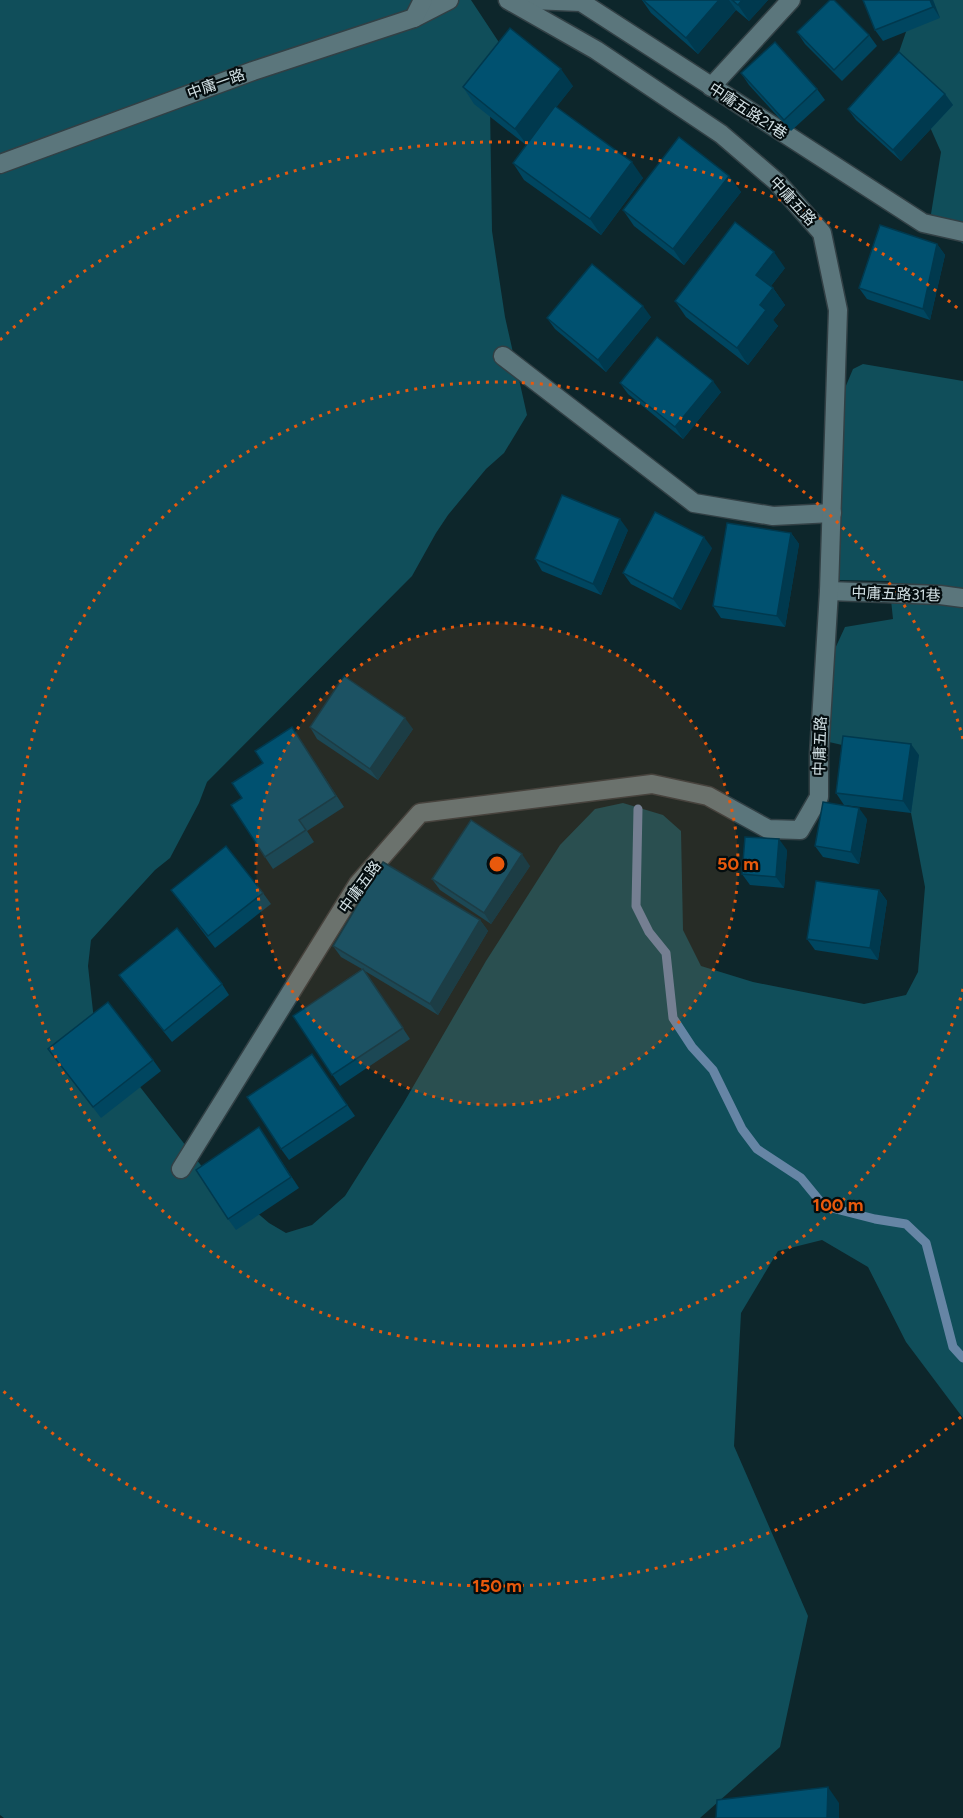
<svg xmlns="http://www.w3.org/2000/svg" width="963" height="1818" viewBox="0 0 963 1818" font-family="Figtree,'Noto Sans TC',sans-serif">
	<style>
		.green { fill: #104e5a }
		.lines { fill: none; stroke-linecap: round; stroke-linejoin: round }
		.stream { stroke: #6685a5; stroke-width: 9 }
		.minor-casing { stroke: #324045; stroke-width: 21 }
		.minor { stroke: #5b767c; stroke-width: 18 }
		.wall { fill: #004660 }
		.shaded-wall { fill: #00394e }
		.building { fill: #005170; stroke: #00394e; stroke-width: 1.5 }
		.ring { fill: none; stroke: #e8590c; stroke-width: 3; stroke-dasharray: 3 6 }
		.labels { text-anchor: middle; stroke-width: 4.5; stroke-linejoin: round; paint-order: stroke }
		.street-label { font-size: 15px; fill: #d2e0e4; stroke: #040d0f }
		.centre { fill: #e8590c; stroke: #040d0f; stroke-width: 3 }
		.ring-label { font-size: 18px; text-anchor: middle; font-weight: bold; fill: #e8590c; stroke: #040d0f; stroke-width: 4.5; stroke-linejoin: round; paint-order: stroke }
	</style>
	<rect width="100%" height="100%" fill="#0d262b"/>
	<!-- green -->
	<g class="green">
		<polygon points="0,0 471,0 506,53 490,107 492,231 505,317 527,415 504,453 486,469 448,515 436,533 412,576 207,782 199,803 170,858 155,870 91,940 88,966 95,1029 214,1182 255,1211 269,1223 286,1233 312,1225 345,1196 403,1104 486,961 560,845 595,809 623,803 663,815 681,831 683,930 701,966 753,982 864,1004 906,995 918,972 925,887 911,813 851,747 829,742 833,653 845,627 893,619 889,581 839,580 845,388 853,369 863,364 963,381 963,1418 906,1342 868,1267 822,1240 778,1251 741,1313 734,1446 808,1616 780,1747 700,1818 4,1818 0,1815"/>
		<polygon points="917,0 963,0 963,244 931,214 941,152 898,55"/>
	</g>
	<g class="lines">
		<!-- stream -->
		<polyline class="stream" points="638,809 636,906 649,932 666,953 673,1018 692,1047 713,1070 742,1129 757,1149 801,1178 824,1206 875,1219 906,1224 926,1243 953,1347 963,1358"/>
		<defs>
			<g id="minor">
				<polyline points="531,0 581,2 923,223 963,232"/>
				<polyline points="414,18 449,0"/>
				<polyline points="711,87 791,0"/>
				<polyline points="0,164 253,71 414,18 423,0"/>
				<polyline points="503,356 694,503 773,516 832,513"/>
				<polyline points="829,591 940,595 963,598"/>
				<polyline points="181,1169 358,884 420,813 652,784 708,796 768,829 800,830 819,797 819,754 829,591 838,310 822,233 777,182 721,134 596,50 508,0"/>
			</g>
		</defs>
		<!-- minor casing -->
		<use href="#minor" class="minor-casing"/>
		<!-- minor -->
		<use href="#minor" class="minor"/>
	</g>
	<!-- wall -->
	<g class="wall">
		<polygon points="642,0 768,0 749,21 736,10 698,54 651,13"/>
		<polygon points="933,0 940,18 883,41 875,30"/>
		<polygon points="797,32 869,35 877,46 842,81 805,44"/>
		<polygon points="741,73 817,89 825,100 791,131 749,85"/>
		<polygon points="573,86 556,107 643,178 601,235 524,180 513,163 526,145 474,104 463,87"/>
		<polygon points="945,94 953,105 901,161 856,120 848,109"/>
		<polygon points="729,176 741,192 684,265 634,226 623,210"/>
		<polygon points="937,244 945,255 930,320 867,299 859,288"/>
		<polygon points="785,268 771,286 773,288 785,305 773,320 778,326 748,365 686,317 675,301"/>
		<polygon points="651,317 606,372 555,329 547,318"/>
		<polygon points="620,383 721,392 683,439 628,394"/>
		<polygon points="628,530 601,595 542,571 535,559"/>
		<polygon points="791,533 799,544 785,627 721,618 713,606"/>
		<polygon points="712,548 681,610 631,584 623,573"/>
		<polygon points="292,727 344,807 307,831 314,842 273,869 265,857 242,798 263,763"/>
		<polygon points="310,727 413,729 378,780 317,739"/>
		<polygon points="919,755 911,813 844,805 836,793"/>
		<polygon points="867,819 859,864 823,857 815,846"/>
		<polygon points="787,850 784,888 750,885 742,874"/>
		<polygon points="530,866 491,924 440,890 432,879"/>
		<polygon points="171,890 263,893 271,904 215,948"/>
		<polygon points="879,890 887,901 878,960 815,950 807,939"/>
		<polygon points="480,920 488,931 438,1015 365,971 410,1039 340,1086 293,1016 362,969 341,957 333,946"/>
		<polygon points="119,975 222,984 229,995 172,1042 127,986"/>
		<polygon points="48,1049 153,1060 161,1071 101,1118"/>
		<polygon points="312,1054 355,1116 289,1160 281,1149"/>
		<polygon points="259,1127 299,1188 236,1230 228,1219"/>
	</g>
	<!-- shaded-wall -->
	<g class="shaded-wall">
		<polygon points="719,0 729,0 736,10 698,54 686,38"/>
		<polygon points="742,0 768,0 749,21 738,5"/>
		<polygon points="930,0 933,0 940,18 933,7"/>
		<polygon points="561,69 573,86 527,145 515,129"/>
		<polygon points="945,94 953,105 901,161 893,150"/>
		<polygon points="632,162 643,178 601,235 590,219"/>
		<polygon points="729,176 741,192 684,265 673,249"/>
		<polygon points="937,244 945,255 930,320 923,309"/>
		<polygon points="774,252 785,268 767,291 756,275"/>
		<polygon points="773,288 785,305 773,320 778,326 748,365 737,348 760,305"/>
		<polygon points="643,306 651,317 606,372 598,360"/>
		<polygon points="713,381 721,392 683,439 675,427"/>
		<polygon points="620,519 628,530 601,595 593,584"/>
		<polygon points="791,533 799,544 785,627 777,616"/>
		<polygon points="704,537 712,548 681,610 673,599"/>
		<polygon points="405,718 413,729 378,780 370,769"/>
		<polygon points="911,744 919,755 911,813 903,801"/>
		<polygon points="859,808 867,819 859,864 851,852"/>
		<polygon points="779,839 787,850 784,888 776,877"/>
		<polygon points="522,854 530,866 491,924 484,913"/>
		<polygon points="879,890 887,901 878,960 870,948"/>
		<polygon points="480,920 488,931 438,1015 430,1004"/>
		<polygon points="828,1787 839,1803 839,1818 827,1818"/>
	</g>
	<!-- building -->
	<g class="building">
		<polygon points="643,0 719,0 686,38"/>
		<polygon points="732,0 742,0 738,5"/>
		<polygon points="830,0 834,0 869,35 834,70 797,32"/>
		<polygon points="863,0 930,0 933,7 875,30"/>
		<polygon points="510,28 561,69 515,129 463,87"/>
		<polygon points="775,42 817,89 784,120 741,73"/>
		<polygon points="899,52 945,94 893,150 848,109"/>
		<polygon points="555,106 632,162 590,219 513,163"/>
		<polygon points="679,137 729,176 673,249 623,210"/>
		<polygon points="735,222 774,252 756,275 773,288 760,305 766,310 737,348 675,301"/>
		<polygon points="880,225 937,244 923,309 859,288"/>
		<polygon points="592,264 643,306 598,360 547,318"/>
		<polygon points="657,337 713,381 675,427 620,383"/>
		<polygon points="562,495 620,519 593,584 535,559"/>
		<polygon points="655,512 704,537 673,599 623,573"/>
		<polygon points="727,523 791,533 777,616 713,606"/>
		<polygon points="344,676 405,718 370,769 310,727"/>
		<polygon points="292,727 336,796 299,820 306,830 265,857 231,805 242,798 232,783 263,763 255,751"/>
		<polygon points="843,736 911,744 903,801 836,793"/>
		<polygon points="823,802 859,808 851,852 815,846"/>
		<polygon points="471,820 522,854 484,913 432,879"/>
		<polygon points="745,837 779,839 776,877 742,874"/>
		<polygon points="226,846 263,893 208,936 171,890"/>
		<polygon points="383,862 480,920 430,1004 333,946"/>
		<polygon points="816,881 879,890 870,948 807,939"/>
		<polygon points="177,928 222,984 164,1031 119,975"/>
		<polygon points="363,969 403,1028 332,1075 293,1016"/>
		<polygon points="108,1002 153,1060 93,1107 48,1049"/>
		<polygon points="312,1054 347,1105 281,1149 247,1097"/>
		<polygon points="259,1127 291,1177 228,1219 196,1170"/>
		<polygon points="828,1787 827,1818 716,1818 717,1800"/>
	</g>
	<!-- distance rings -->
	<circle cx="497" cy="864" r="241" fill="#e8590c" fill-opacity=".12"/>
	<g class="ring">
		<circle cx="497" cy="864" r="241"/>
		<path d="M963 989A482 482 0 1 1 963 739"/>
		<path d="M961 1417A722 722 0 0 1 0 1388M0 340A722 722 0 0 1 961 311"/>
	</g>
	<g class="labels">
		<!-- street labels -->
		<g class="street-label">
			<text transform="translate(216 84) rotate(-20)" y="5">中庸一路</text>
			<text transform="translate(748 111) rotate(33)" y="5">中庸五路21巷</text>
			<text transform="translate(793 201) rotate(47)" y="5">中庸五路</text>
			<text transform="translate(896 594) rotate(2)" y="5">中庸五路31巷</text>
			<text transform="translate(820 746) rotate(-88)" y="5">中庸五路</text>
			<text transform="translate(360 887) rotate(-54)" y="5">中庸五路</text>
		</g>
	</g>
	<circle cx="497" cy="864" r="9" class="centre"/>
	<g class="ring-label">
		<text x="738" y="870">50 m</text>
		<text x="838" y="1211">100 m</text>
		<text x="497" y="1592">150 m</text>
	</g>
</svg>
